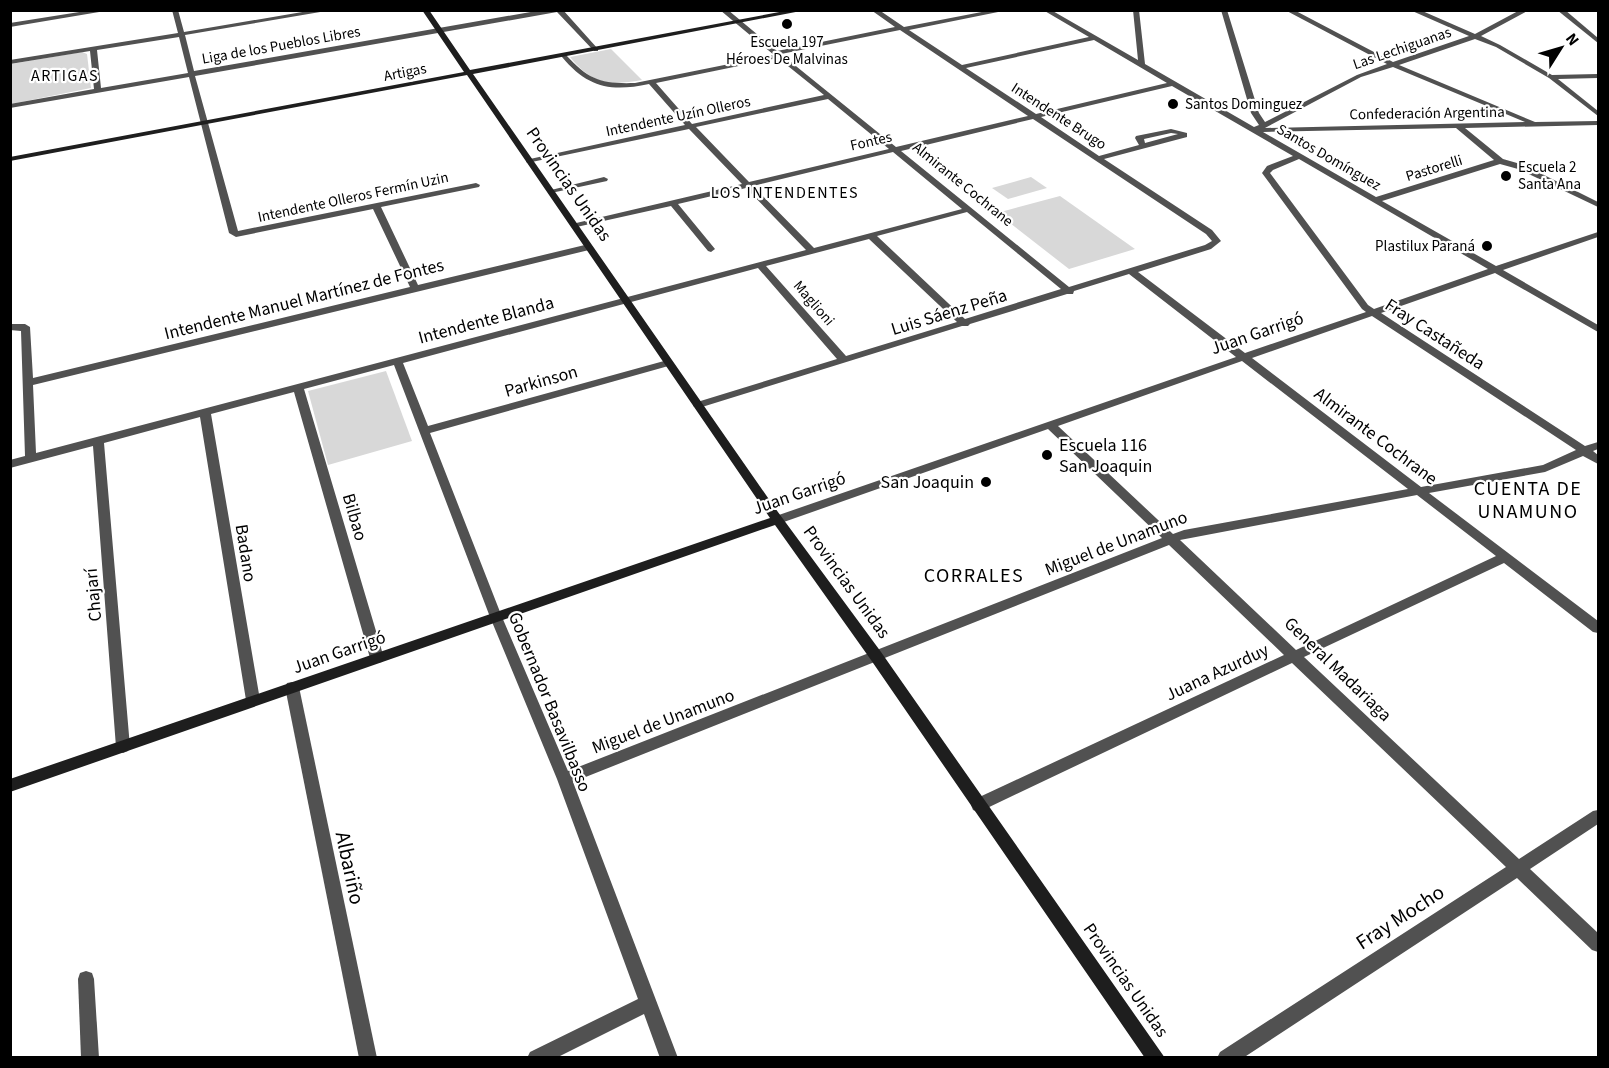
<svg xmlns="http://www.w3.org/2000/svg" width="1609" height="1068" viewBox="0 0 1609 1068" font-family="'Source Sans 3',sans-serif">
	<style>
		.green { fill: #d8d8d8 }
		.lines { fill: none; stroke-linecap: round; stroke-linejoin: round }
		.street { fill: #515151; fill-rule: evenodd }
		.secondary { fill: #1e1e1e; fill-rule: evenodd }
		.poi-dot { fill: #000; stroke: #fff; stroke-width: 2 }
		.labels { text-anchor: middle; stroke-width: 4.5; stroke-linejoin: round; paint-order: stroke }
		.far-poi-label { font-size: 15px; fill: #000; stroke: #fff; text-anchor: start }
		.far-street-label { font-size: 15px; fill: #000; stroke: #fff }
		.far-neighbourhood-label { font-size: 16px; letter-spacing: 1.5px; fill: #000; stroke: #fff }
		.street-label { font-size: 18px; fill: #000; stroke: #fff }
		.poi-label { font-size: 18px; fill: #000; stroke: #fff; text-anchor: start }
		.neighbourhood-label { font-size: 20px; letter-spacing: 1.5px; fill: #000; stroke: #fff }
		.near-street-label { font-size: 21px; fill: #000; stroke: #fff }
	</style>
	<rect width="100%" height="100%" fill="#fff"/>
	<!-- green -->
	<g class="green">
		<path d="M 611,49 L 642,80 C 608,86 592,84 570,57 Z"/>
		<polygon points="82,52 87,54 91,88 11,104 11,64"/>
		<polygon points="1031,177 1047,188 1008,199 992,188"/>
		<polygon points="1060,196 1135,249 1069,269 997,213"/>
		<polygon points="386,371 412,441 328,465 308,391"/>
	</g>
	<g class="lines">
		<!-- street -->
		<g class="street">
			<polygon points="92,10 111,10 10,27 10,23"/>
			<path d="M 172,10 L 178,10 L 184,32 L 314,10 L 332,10 L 185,35 L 194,71 L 542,10 L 563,10 L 598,49 L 598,51 L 594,51 L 557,12 L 195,76 L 238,231 L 476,183 L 480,185 L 479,187 L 381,207 L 418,285 L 589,244 L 593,247 L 589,250 L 33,385 L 36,453 L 806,250 L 746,188 L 678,204 L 715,249 L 711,252 L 708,251 L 671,206 L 572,228 L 572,224 L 742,184 L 689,129 L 527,163 L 526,161 L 530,159 L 685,125 L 649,84 C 611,92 588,88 562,57 L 562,55 L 566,55 C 589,80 601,84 635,83 L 774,55 L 720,10 L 728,10 L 777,51 L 895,27 L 871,10 L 879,10 L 904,27 L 992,10 L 1008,10 L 909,30 L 962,65 L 1089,37 L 1043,10 L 1051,10 L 1138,60 L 1133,10 L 1139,10 L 1145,64 L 1254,127 L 1259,125 L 1251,113 L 1221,10 L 1227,10 L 1259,113 L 1265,122 L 1357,75 L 1387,64 L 1285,10 L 1294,10 L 1393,62 L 1469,36 L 1410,10 L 1420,10 L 1475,34 L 1520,10 L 1529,10 L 1481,36 L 1500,45 L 1552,75 L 1598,74 L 1598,78 L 1558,79 L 1598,111 L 1598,116 L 1549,78 L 1496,47 L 1475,39 L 1399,65 L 1535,122 L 1598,121 L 1598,125 L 1465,128 L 1503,159 L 1524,165 L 1598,202 L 1598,207 L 1518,169 L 1500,164 L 1382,201 L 1496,266 L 1598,232 L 1598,237 L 1503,270 L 1598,325 L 1598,332 L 1495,273 L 1381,313 L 1585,446 L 1598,442 L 1598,449 L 1593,451 L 1598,455 L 1598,464 L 1583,456 L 1545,472 L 1429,493 L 1598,621 L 1598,633 L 1593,632 L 1504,563 L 1304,657 L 1519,859 L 1593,811 L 1598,810 L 1598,824 L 1530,869 L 1598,933 L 1598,952 L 1592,950 L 1517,878 L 1243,1058 L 1217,1058 L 1220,1052 L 1506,867 L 1292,663 L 983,810 L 978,812 L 973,810 L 971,805 L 973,800 L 1284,655 L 1169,545 L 573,782 L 678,1058 L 660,1058 L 644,1014 L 556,1058 L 527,1058 L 530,1052 L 638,999 L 557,779 L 490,617 L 394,365 L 304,389 L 384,658 L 382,662 L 377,663 L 372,662 L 370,658 L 294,392 L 211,414 L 260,700 L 258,704 L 253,706 L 248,704 L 246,700 L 200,417 L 104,443 L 130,747 L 128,751 L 123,753 L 118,751 L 116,747 L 93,446 L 10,468 L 10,460 L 25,456 L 21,331 L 10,330 L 10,324 L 25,324 L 30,327 L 33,378 L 410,287 L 373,209 L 236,237 L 229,233 L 189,77 L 10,108 L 10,104 L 94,89 L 90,51 L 10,64 L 10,60 L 178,33 ZM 900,30 L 1028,116 L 896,147 L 781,54 ZM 179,37 L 188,73 L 101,88 L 97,50 ZM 1094,40 L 1167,83 L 1036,114 L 966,68 ZM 778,58 L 824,95 L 692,124 L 656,83 ZM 1393,67 L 1525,122 L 1265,128 L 1361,77 ZM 1172,86 L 1293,156 L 1267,166 L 1262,173 L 1362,309 L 1366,312 L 1245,353 L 1138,272 L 1211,249 L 1221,241 L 1212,230 L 1104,159 L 1187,137 L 1187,133 L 1171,129 L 1136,136 L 1135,138 L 1139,145 L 1099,156 L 1041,117 ZM 828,99 L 889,149 L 749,182 L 696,127 ZM 1033,119 L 1206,234 L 1212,241 L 1205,245 L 1069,287 L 901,151 ZM 1456,128 L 1494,160 L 1376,197 L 1263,132 ZM 1171,133 L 1178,134 L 1145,143 L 1144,139 ZM 893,152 L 962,209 L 814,248 L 753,186 ZM 1299,159 L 1488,269 L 1374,309 L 1368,305 L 1270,173 L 1273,170 ZM 967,212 L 1061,289 L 965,319 L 877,236 ZM 869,239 L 957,322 L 846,356 L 766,266 ZM 758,268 L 837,359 L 694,403 L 693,405 L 694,407 L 702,407 L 962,326 L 968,326 L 970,324 L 1067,294 L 1073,294 L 1074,291 L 1129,274 L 1236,357 L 773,517 L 771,520 L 777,524 L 781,523 L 1048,429 L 1162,538 L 568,771 L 502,617 L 430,433 L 672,365 L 673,363 L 668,360 L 664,361 L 428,426 L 403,363 ZM 1372,316 L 1576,450 L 1543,465 L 1421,487 L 1252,358 ZM 1242,361 L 1408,489 L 1184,530 L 1173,534 L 1058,426 ZM 1417,495 L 1496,556 L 1296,650 L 1180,540 Z"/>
			<polygon points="1557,10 1565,10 1598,38 1598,43"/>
			<polygon points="604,177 608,179 607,181 551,193 547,191"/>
			<polygon points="292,682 297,683 299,687 377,1058 359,1058 285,687 287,683"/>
			<polygon points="86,971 92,973 94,979 99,1058 81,1058 78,979 80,973"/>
		</g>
		<!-- secondary -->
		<polygon class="secondary" points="422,10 429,10 470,70 790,10 806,10 473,74 775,508 881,652 1165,1058 1145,1058 871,660 775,525 10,792 10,779 770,518 467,75 10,161 10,157 464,72"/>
	</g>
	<!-- markers -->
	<g class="poi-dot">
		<circle cx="787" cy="24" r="6"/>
		<circle cx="1173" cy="104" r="6"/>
		<circle cx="1506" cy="176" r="6"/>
		<circle cx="1487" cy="246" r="6"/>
		<circle cx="1047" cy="455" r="6"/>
		<circle cx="986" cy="482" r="6"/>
	</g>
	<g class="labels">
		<!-- far-poi labels -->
		<g class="far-poi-label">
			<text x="787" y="47" text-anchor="middle">Escuela 197<tspan x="787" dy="17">Héroes De Malvinas</tspan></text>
			<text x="1185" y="109">Santos Dominguez</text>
			<text x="1518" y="172">Escuela 2<tspan x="1518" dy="17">Santa Ana</tspan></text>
			<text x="1475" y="251" text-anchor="end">Plastilux Paraná</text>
		</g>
		<!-- far-street labels -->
		<g class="far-street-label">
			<text transform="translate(281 45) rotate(-10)" y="5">Liga de los Pueblos Libres</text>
			<text transform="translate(1402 48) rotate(-19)" y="5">Las Lechiguanas</text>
			<text transform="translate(405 72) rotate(-11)" y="5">Artigas</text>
			<text transform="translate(1427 113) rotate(-1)" y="5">Confederación Argentina</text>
			<text transform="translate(678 116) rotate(-12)" y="5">Intendente Uzín Olleros</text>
			<text transform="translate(1059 116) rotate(33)" y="5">Intendente Brugo</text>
			<text transform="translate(871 141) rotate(-13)" y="5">Fontes</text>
			<text transform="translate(1329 157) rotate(30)" y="5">Santos Domínguez</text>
			<text transform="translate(1434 168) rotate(-17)" y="5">Pastorelli</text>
			<text transform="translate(963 184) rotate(39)" y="5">Almirante Cochrane</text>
			<text transform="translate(353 197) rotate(-12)" y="5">Intendente Olleros Fermín Uzin</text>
			<text transform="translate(814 303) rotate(49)" y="5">Maglioni</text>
		</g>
		<!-- far-neighbourhood labels -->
		<g class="far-neighbourhood-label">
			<text x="65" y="81">ARTIGAS</text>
			<text x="785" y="198">LOS INTENDENTES</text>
		</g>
		<!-- street labels -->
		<g class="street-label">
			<text transform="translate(569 184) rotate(55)" y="6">Provincias Unidas</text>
			<text transform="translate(304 299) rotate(-14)" y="6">Intendente Manuel Martínez de Fontes</text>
			<text transform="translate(949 312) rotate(-17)" y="6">Luis Sáenz Peña</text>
			<text transform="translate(486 320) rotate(-15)" y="6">Intendente Blanda</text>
			<text transform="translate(1257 333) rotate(-19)" y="6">Juan Garrigó</text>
			<text transform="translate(1435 334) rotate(33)" y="6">Fray Castañeda</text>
			<text transform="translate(541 381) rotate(-16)" y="6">Parkinson</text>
			<text transform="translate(1376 436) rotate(37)" y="6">Almirante Cochrane</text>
			<text transform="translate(799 493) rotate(-19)" y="6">Juan Garrigó</text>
			<text transform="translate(355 517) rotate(74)" y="6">Bilbao</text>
			<text transform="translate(1116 543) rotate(-21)" y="6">Miguel de Unamuno</text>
			<text transform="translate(246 553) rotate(81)" y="6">Badano</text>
			<text transform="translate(847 582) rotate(54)" y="6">Provincias Unidas</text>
			<text transform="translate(93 595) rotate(-95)" y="6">Chajarí</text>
			<text transform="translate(339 652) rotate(-19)" y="6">Juan Garrigó</text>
			<text transform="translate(1338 669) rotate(44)" y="6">General Madariaga</text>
			<text transform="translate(1217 672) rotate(-25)" y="6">Juana Azurduy</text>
			<text transform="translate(550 702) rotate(68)" y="6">Gobernador Basavilbasso</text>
			<text transform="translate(663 721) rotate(-21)" y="6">Miguel de Unamuno</text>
			<text transform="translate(1126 980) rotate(55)" y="6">Provincias Unidas</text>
		</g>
		<!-- poi labels -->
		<g class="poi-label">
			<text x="1059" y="451">Escuela 116<tspan x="1059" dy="21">San Joaquin</tspan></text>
			<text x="974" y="488" text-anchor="end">San Joaquin</text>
		</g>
		<!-- neighbourhood labels -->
		<g class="neighbourhood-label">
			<text x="1528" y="495">CUENTA DE<tspan x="1528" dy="23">UNAMUNO</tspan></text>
			<text x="974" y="582">CORRALES</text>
		</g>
		<!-- near-street labels -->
		<g class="near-street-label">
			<text transform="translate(350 868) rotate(78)" y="7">Albariño</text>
			<text transform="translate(1400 917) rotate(-33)" y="7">Fray Mocho</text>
		</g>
	</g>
	<!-- border -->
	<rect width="1609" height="1068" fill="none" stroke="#000000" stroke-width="24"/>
	<!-- north arrow -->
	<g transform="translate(1561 48) rotate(53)" stroke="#ffffff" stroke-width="4.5" paint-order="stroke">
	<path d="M0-4.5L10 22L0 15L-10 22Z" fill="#000000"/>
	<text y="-9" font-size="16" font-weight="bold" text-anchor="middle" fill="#000000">N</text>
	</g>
</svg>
